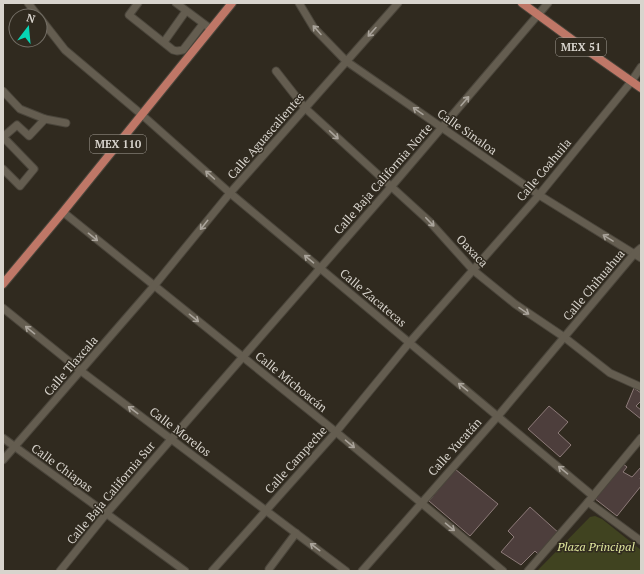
<svg xmlns="http://www.w3.org/2000/svg" width="644" height="574" viewBox="0 0 644 574" font-family="'PT Serif',serif">
	<style>
		.green { fill: #404320 }
		.building { fill: #4d3e3c; stroke: #8d7b79 }
		.lines { fill: none; stroke-linecap: round; stroke-linejoin: round }
		.minor-casing { stroke: #4a453b; stroke-width: 9 }
		.major-casing { stroke: #4a453b; stroke-width: 10 }
		.minor { stroke: #645d50; stroke-width: 7 }
		.major { stroke: #bf7767; stroke-width: 8 }
		.oneway { stroke: #aaa49b }
		.labels { text-anchor: middle; stroke-width: 3; stroke-linejoin: round; paint-order: stroke }
		.shield { fill: #302a1f; stroke: #a6a199; stroke-width: 1 }
		.shield-label { font-size: 11px; font-weight: bold; fill: #d8d4cd }
		.street-label { font-size: 12px; fill: #d8d4cd; stroke: #302a1f }
		.park-label { font-size: 12px; font-style: italic; fill: #e0e79d; stroke: #302a1f }
	</style>
	<rect width="100%" height="100%" fill="#302a1f"/>
	<!-- green -->
	<polygon class="green" points="595,516 602,519 641,550 641,571 537,571 590,517"/>
	<!-- building -->
	<g class="building">
		<polygon points="634,388 641,393 641,401 636,406 641,410 641,419 626,407"/>
		<polygon points="549,406 568,422 558,433 571,445 560,457 528,429"/>
		<polygon points="622,463 627,467 623,472 632,477 641,467 641,477 640,479 641,480 641,486 617,516 594,498"/>
		<polygon points="455,469 498,504 470,536 429,501"/>
		<polygon points="530,507 560,534 540,556 535,551 521,565 501,552 514,537 508,531"/>
	</g>
	<g class="lines">
		<defs>
			<g id="minor">
				<polyline points="28,3 38,16"/>
				<polyline points="138,3 129,15 173,50 177,51 183,50 203,24"/>
				<polyline points="176,3 211,29"/>
				<polyline points="299,3 314,28 346,61 539,195 641,258"/>
				<polyline points="40,18 65,50 141,114 230,193 593,496"/>
				<polyline points="164,42 186,11"/>
				<polyline points="276,71 305,108 429,221 473,270 515,304 564,337 610,373 641,387"/>
				<polyline points="3,91 20,109 45,119 66,123"/>
				<polyline points="3,169 20,186 34,169 3,137 17,125 29,136 45,119"/>
				<polyline points="63,212 336,432 503,571"/>
				<polyline points="3,308 81,371 346,571"/>
				<polyline points="3,438 185,571"/>
				<polyline points="3,460 154,286 230,193 398,3"/>
				<polyline points="588,502 641,541"/>
				<polyline points="269,569 296,533"/>
				<polyline points="60,571 106,514 391,187 548,3"/>
				<polyline points="212,571 336,432 409,343 539,195 631,82 641,67"/>
				<polyline points="362,571 498,416 634,254 641,248"/>
				<polyline points="528,571 588,502 641,438"/>
			</g>
			<g id="major">
				<polyline points="522,3 574,41 641,88"/>
				<polyline points="3,284 63,212 232,3"/>
			</g>
		</defs>
		<!-- minor casing -->
		<use href="#minor" class="minor-casing"/>
		<!-- major casing -->
		<use href="#major" class="major-casing"/>
		<!-- minor -->
		<use href="#minor" class="minor"/>
		<!-- major -->
		<use href="#major" class="major"/>
	</g>
	<!-- one-way arrows -->
	<defs><path id="oneway-shaft" d="M-6 0H5M1.5-3L5.5 0L1.5 3" fill="none" stroke-width="1.6" stroke-linecap="round" stroke-linejoin="round"/></defs>
	<g class="oneway">
		<use href="#oneway-shaft" transform="translate(317 30) rotate(-132)"/>
		<use href="#oneway-shaft" transform="translate(372 32) rotate(132)"/>
		<use href="#oneway-shaft" transform="translate(465 101) rotate(-49)"/>
		<use href="#oneway-shaft" transform="translate(418 111) rotate(-145)"/>
		<use href="#oneway-shaft" transform="translate(334 135) rotate(43)"/>
		<use href="#oneway-shaft" transform="translate(210 175) rotate(-138)"/>
		<use href="#oneway-shaft" transform="translate(430 222) rotate(46)"/>
		<use href="#oneway-shaft" transform="translate(204 225) rotate(129)"/>
		<use href="#oneway-shaft" transform="translate(93 237) rotate(39)"/>
		<use href="#oneway-shaft" transform="translate(608 238) rotate(-148)"/>
		<use href="#oneway-shaft" transform="translate(309 259) rotate(-140)"/>
		<use href="#oneway-shaft" transform="translate(524 311) rotate(34)"/>
		<use href="#oneway-shaft" transform="translate(194 318) rotate(39)"/>
		<use href="#oneway-shaft" transform="translate(30 330) rotate(-141)"/>
		<use href="#oneway-shaft" transform="translate(463 387) rotate(-141)"/>
		<use href="#oneway-shaft" transform="translate(133 410) rotate(-143)"/>
		<use href="#oneway-shaft" transform="translate(350 444) rotate(40)"/>
		<use href="#oneway-shaft" transform="translate(563 470) rotate(-140)"/>
		<use href="#oneway-shaft" transform="translate(450 527) rotate(40)"/>
		<use href="#oneway-shaft" transform="translate(315 547) rotate(-143)"/>
	</g>
	<g class="labels">
		<!-- shield labels -->
		<g class="shield">
			<rect x="556" y="38" width="50" height="18" rx="3"/>
			<rect x="90" y="135" width="56" height="18" rx="3"/>
		</g>
		<g class="shield-label">
			<text x="581" y="51">MEX 51</text>
			<text x="118" y="148">MEX 110</text>
		</g>
		<!-- street labels -->
		<g class="street-label">
			<text transform="translate(467 132) rotate(35)" y="4">Calle Sinaloa</text>
			<text transform="translate(266 136) rotate(-49)" y="4">Calle Aguascalientes</text>
			<text transform="translate(544 170) rotate(-50)" y="4">Calle Coahuila</text>
			<text transform="translate(383 179) rotate(-49)" y="4">Calle Baja California Norte</text>
			<text transform="translate(472 251) rotate(46)" y="4">Oaxaca</text>
			<text transform="translate(594 285) rotate(-50)" y="4">Calle Chihuahua</text>
			<text transform="translate(373 298) rotate(40)" y="4">Calle Zacatecas</text>
			<text transform="translate(71 366) rotate(-49)" y="4">Calle Tlaxcala</text>
			<text transform="translate(291 382) rotate(39)" y="4">Calle Michoacán</text>
			<text transform="translate(180 432) rotate(37)" y="4">Calle Morelos</text>
			<text transform="translate(455 447) rotate(-48)" y="4">Calle Yucatán</text>
			<text transform="translate(296 460) rotate(-48)" y="4">Calle Campeche</text>
			<text transform="translate(62 468) rotate(36)" y="4">Calle Chiapas</text>
			<text transform="translate(111 493) rotate(-50)" y="4">Calle Baja California Sur</text>
		</g>
		<!-- park labels -->
		<g class="park-label">
			<text x="596" y="551">Plaza Principal</text>
		</g>
	</g>
	<!-- border -->
	<rect width="644" height="574" fill="none" stroke="#d8d4cd" stroke-width="8"/>
	<!-- north arrow -->
	<g transform="translate(28 28) rotate(16)"><circle r="19" fill="#302a1f" stroke="#736e65"/>
	<path d="M0-3L7 15L0 10L-7 15Z" fill="#07d5b6"/>
	<text y="-6" font-size="11" font-weight="bold" text-anchor="middle" fill="#d8d4cd">N</text>
	</g>
</svg>
